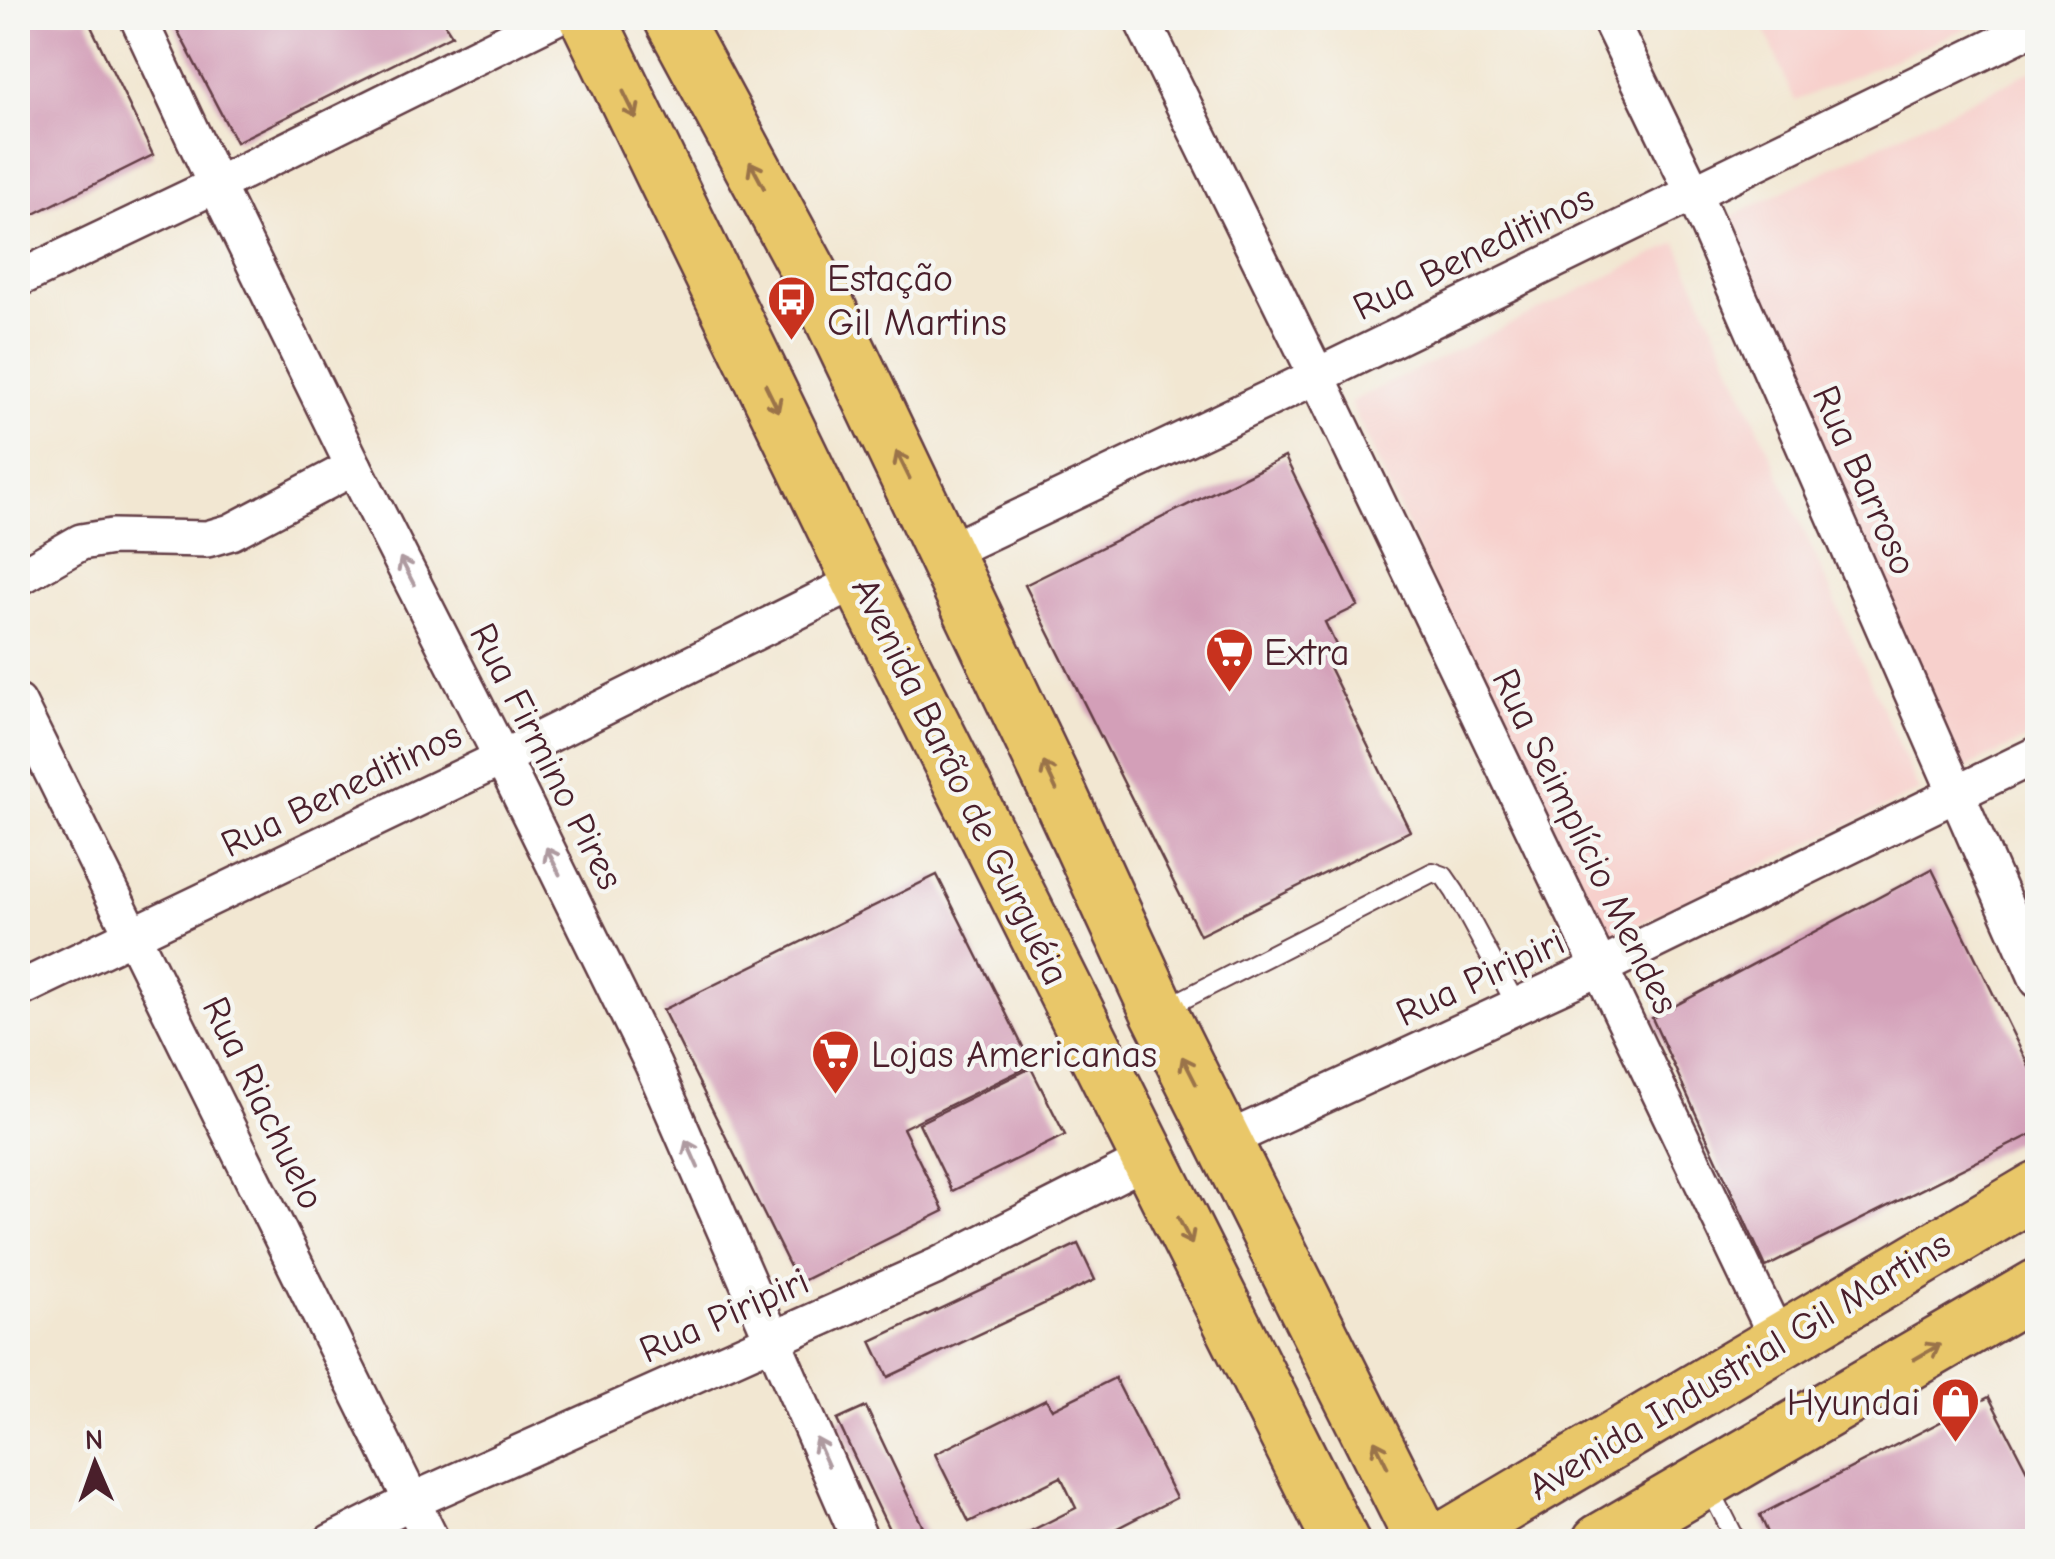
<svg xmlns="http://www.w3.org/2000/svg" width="2055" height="1559" viewBox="0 0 2055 1559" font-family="'Comic Neue',sans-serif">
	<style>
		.built { fill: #f7d0cc }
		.building { fill: #d39fb8 }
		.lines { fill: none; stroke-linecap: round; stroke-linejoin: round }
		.lane-casing { stroke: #633d44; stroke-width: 22 }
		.street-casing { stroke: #633d44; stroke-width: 40 }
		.primary-casing { stroke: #633d44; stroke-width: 60 }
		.lane { stroke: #fff; stroke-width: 18 }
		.street { stroke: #fff; stroke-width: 35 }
		.primary { stroke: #e9c769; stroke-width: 55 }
		.oneway { stroke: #9a734a }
		.oneway2 { stroke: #ae9aa0 }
		.labels { text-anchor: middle; stroke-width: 9; stroke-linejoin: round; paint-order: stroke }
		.street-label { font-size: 38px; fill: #4a1f2b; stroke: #f6f6f2 }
		.poi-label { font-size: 38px; fill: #4a1f2b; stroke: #f6f6f2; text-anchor: start }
	</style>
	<rect width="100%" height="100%" fill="#f6f6f2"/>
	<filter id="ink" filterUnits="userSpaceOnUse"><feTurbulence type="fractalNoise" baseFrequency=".01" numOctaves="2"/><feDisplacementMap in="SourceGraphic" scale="20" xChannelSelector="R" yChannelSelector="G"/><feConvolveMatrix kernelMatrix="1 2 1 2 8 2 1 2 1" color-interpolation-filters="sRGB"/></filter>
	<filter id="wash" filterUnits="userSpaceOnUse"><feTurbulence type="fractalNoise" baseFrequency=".0048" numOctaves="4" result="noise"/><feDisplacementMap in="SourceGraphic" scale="40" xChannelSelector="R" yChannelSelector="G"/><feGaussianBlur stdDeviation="2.25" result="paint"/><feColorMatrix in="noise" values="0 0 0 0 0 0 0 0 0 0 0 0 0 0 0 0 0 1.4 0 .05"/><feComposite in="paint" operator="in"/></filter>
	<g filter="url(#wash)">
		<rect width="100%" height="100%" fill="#f2e7d2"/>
		<!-- built -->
		<g class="built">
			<polygon points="1760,18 1990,18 1795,101"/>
			<polygon points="2037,68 2037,734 1960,771 1723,221"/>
			<polygon points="1677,243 1919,791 1599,943 1350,402"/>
		</g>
		<g id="blocks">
			<!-- building -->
			<g class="building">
				<polygon points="18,18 87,18 153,155 18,222"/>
				<polygon points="171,18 455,18 444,23 452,35 236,142"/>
				<polygon points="1285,457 1358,606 1325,622 1342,658 1328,665 1410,831 1200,935 1025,585"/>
				<polygon points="1932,869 2038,1085 2038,1131 1766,1267 1652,1018"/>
				<polygon points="937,875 1032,1065 903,1128 944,1211 798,1283 663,1010"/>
				<polygon points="1031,1068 1065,1135 952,1191 919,1123"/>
				<polygon points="1078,1244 1095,1280 888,1377 871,1341"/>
				<polygon points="1115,1378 1176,1498 1090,1542 1009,1542 1076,1508 1061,1477 969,1522 935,1454 1046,1399 1052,1409"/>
				<polygon points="1989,1397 2038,1492 2038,1542 1772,1542 1760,1515"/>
				<polygon points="866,1407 930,1542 895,1542 837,1420"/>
			</g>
		</g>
	</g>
	<g filter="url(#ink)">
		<use href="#blocks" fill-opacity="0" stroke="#633d44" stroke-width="2.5"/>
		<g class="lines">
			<defs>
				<g id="lane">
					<polyline points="1164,1009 1433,872 1444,876 1455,892 1517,1006"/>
					<polyline points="1708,1485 1737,1542"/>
				</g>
				<g id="street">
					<polyline points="138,18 216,185 354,467 502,758 653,1065 861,1542"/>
					<polyline points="1141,18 1317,376 1779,1342"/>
					<polyline points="1609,18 1693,192 2038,980"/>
					<polyline points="18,279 216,185 554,18"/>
					<polyline points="945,553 1317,376 2038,25"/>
					<polyline points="18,578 81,542 112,537 207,539 231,532 354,467"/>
					<polyline points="18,703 432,1542"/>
					<polyline points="18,990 502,758 860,580"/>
					<polyline points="1225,1141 1599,968 2038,754"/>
					<polyline points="331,1542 412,1501 935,1267 1148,1159"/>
				</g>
				<g id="primary">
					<polyline points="588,18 860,580 1341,1542"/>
					<polyline points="672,18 820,292 1056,788 1159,1012 1424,1542"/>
					<polyline points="1441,1542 2038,1189"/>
					<polyline points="1600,1542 2038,1287"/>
				</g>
			</defs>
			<!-- lane casing -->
			<use href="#lane" class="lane-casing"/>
			<!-- street casing -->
			<use href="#street" class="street-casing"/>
			<!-- primary casing -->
			<use href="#primary" class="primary-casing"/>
			<!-- lane -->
			<use href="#lane" class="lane"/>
			<!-- street -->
			<use href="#street" class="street"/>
			<!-- primary -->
			<use href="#primary" class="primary"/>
		</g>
		<!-- one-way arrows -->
		<defs><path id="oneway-shaft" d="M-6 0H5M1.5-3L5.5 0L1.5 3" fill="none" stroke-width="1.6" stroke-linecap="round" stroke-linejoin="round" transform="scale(2.5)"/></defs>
		<g class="oneway">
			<use href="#oneway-shaft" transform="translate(630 105) rotate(64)"/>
			<use href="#oneway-shaft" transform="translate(757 175) rotate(-118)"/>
			<use href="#oneway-shaft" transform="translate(772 398) rotate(64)"/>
			<use href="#oneway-shaft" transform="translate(903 465) rotate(-116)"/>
			<use href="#oneway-shaft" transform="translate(1050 776) rotate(-115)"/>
			<use href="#oneway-shaft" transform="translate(1189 1070) rotate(-117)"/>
			<use href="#oneway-shaft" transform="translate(1185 1231) rotate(63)"/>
			<use href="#oneway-shaft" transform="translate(1927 1352) rotate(-30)"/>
			<use href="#oneway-shaft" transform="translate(1381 1454) rotate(-116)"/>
		</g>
		<g class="oneway2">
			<use href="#oneway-shaft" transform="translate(407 571) rotate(-117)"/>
			<use href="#oneway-shaft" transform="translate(553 861) rotate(-116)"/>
			<use href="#oneway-shaft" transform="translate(692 1154) rotate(-114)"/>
			<use href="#oneway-shaft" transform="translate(822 1452) rotate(-114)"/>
		</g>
	</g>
	<!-- icons -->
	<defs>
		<symbol id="bus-pin" viewBox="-11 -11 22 30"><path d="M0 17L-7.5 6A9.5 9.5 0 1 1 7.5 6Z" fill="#c8321e" stroke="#f6f6f2"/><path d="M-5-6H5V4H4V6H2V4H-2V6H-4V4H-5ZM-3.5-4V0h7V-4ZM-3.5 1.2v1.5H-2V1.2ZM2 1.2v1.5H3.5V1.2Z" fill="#fff"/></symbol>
		<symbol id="supermarket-pin" viewBox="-11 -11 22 30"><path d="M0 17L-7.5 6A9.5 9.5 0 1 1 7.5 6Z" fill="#c8321e" stroke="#f6f6f2"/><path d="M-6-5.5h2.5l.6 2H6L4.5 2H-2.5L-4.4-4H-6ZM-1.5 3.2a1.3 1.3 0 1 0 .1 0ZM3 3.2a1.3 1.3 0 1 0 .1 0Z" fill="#fff"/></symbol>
		<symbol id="shop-pin" viewBox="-11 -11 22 30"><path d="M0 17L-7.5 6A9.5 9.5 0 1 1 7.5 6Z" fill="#c8321e" stroke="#f6f6f2"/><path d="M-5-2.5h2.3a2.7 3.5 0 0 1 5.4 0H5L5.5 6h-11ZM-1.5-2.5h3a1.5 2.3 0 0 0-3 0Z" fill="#fff"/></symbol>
	</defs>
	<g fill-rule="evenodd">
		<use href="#bus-pin" x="764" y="272" width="55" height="75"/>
		<use href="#supermarket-pin" x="1202" y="624" width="55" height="75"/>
		<use href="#supermarket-pin" x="808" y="1026" width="55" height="75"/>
		<use href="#shop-pin" x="1928" y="1374" width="55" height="75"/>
	</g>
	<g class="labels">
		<!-- street labels -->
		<g class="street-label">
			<text transform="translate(1473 252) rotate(-26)" y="13">Rua Beneditinos</text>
			<text transform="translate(1865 480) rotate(66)" y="13">Rua Barroso</text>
			<text transform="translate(547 756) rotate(63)" y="13">Rua Firmino Pires</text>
			<text transform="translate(961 781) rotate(64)" y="13">Avenida Barão de Gurguéia</text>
			<text transform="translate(341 789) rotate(-26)" y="13">Rua Beneditinos</text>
			<text transform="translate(1586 841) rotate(64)" y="13">Rua Seimplício Mendes</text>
			<text transform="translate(1480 977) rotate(-25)" y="13">Rua Piripiri</text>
			<text transform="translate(264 1103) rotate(64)" y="13">Rua Riachuelo</text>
			<text transform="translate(724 1315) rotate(-24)" y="13">Rua Piripiri</text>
			<text transform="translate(1739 1365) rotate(-31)" y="13">Avenida Industrial Gil Martins</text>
		</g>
		<!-- poi labels -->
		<g class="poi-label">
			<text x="827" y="291">Estação<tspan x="827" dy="44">Gil Martins</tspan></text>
			<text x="1264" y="665">Extra</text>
			<text x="871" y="1067">Lojas Americanas</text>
			<text x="1920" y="1415" text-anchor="end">Hyundai</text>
		</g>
	</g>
	<!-- margin -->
	<rect width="2055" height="1559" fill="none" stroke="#f6f6f2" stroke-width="60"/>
	<!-- north arrow -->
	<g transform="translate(95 1464) rotate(358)" stroke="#f6f6f2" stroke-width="8" paint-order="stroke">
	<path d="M0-8L18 38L0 25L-18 38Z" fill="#4a1f2b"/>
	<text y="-15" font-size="28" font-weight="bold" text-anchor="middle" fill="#4a1f2b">N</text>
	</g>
</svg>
